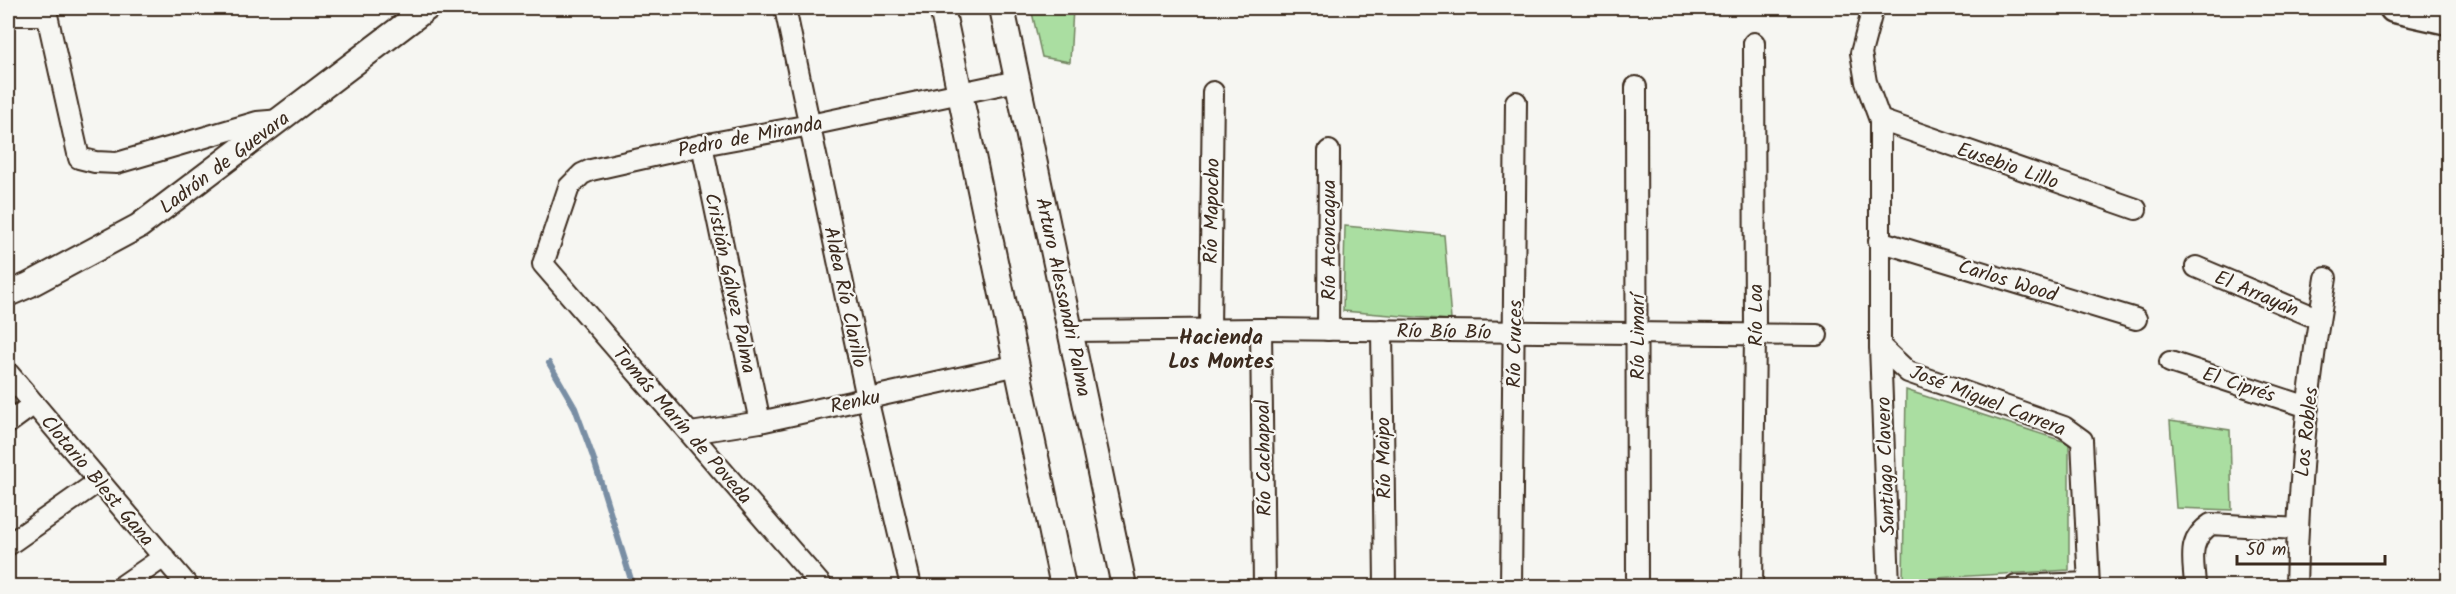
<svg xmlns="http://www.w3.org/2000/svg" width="2456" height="594" viewBox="0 0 2456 594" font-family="Kalam,sans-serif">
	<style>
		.green { fill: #aadea1; stroke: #728460; stroke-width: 1.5 }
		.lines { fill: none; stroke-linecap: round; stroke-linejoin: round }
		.stream { stroke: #798ea4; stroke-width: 6 }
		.minor-casing { stroke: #3b2a1e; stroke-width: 24 }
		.tertiary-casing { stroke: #3b2a1e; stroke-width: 28 }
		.secondary-casing { stroke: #3b2a1e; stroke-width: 33 }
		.minor { stroke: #f6f6f2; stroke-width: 20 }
		.tertiary { stroke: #f6f6f2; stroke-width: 24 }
		.secondary { stroke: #f6f6f2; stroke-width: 28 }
		.labels { text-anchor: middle; stroke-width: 4.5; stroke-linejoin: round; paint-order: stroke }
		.street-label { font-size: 20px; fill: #3b2a1e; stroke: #f6f6f2 }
		.neighbourhood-label { font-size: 21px; font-weight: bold; fill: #3b2a1e; stroke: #f6f6f2 }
	</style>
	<rect width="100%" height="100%" fill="#f6f6f2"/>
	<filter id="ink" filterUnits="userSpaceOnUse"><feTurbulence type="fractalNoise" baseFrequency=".0167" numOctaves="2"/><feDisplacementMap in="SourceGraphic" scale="12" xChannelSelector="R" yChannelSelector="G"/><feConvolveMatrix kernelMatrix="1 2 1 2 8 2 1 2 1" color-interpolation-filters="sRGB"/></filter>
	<g filter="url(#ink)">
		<!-- green -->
		<g class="green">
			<polygon points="1031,8 1073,8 1070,62 1042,57"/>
			<polygon points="1345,226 1444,235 1451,320 1343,311"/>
			<polygon points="1906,390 2069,443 2069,570 1903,580"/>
			<polygon points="2170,421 2230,430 2232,510 2176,508"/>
			<polygon points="1157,579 1248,580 1248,586 1159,586"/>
		</g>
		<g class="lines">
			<!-- stream -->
			<polyline class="stream" points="549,363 575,408 593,457 633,586"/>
			<defs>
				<g id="minor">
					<polyline points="785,8 867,398 911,586"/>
					<polyline points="1873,8 1861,53 1866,82 1880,120 1880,346 1908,372 2064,427 2082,440 2089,586"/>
					<polyline points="8,15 47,15 79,158 95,162 117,163 257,122 281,120"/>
					<polyline points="1636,87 1637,586"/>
					<polyline points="1880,120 2136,209"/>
					<polyline points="702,145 760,422"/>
					<polyline points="1879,241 2136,319"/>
					<polyline points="2196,267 2319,319"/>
					<polyline points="1210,329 1213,92"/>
					<polyline points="1261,329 1264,586"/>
					<polyline points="1328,330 1329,151"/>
					<polyline points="1382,330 1385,586"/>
					<polyline points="1072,331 1261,329 1817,335"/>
					<polyline points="1880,346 1889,586"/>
					<polyline points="2170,362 2308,407"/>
					<polyline points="8,373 188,586"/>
					<polyline points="8,423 34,404"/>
					<polyline points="691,433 760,422 1018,365"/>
					<polyline points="8,545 99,481"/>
					<polyline points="122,586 164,557"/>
					<polyline points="822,586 543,264 569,187 582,174 591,170 702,145 810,125 1017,81"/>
					<polyline points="1511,586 1516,102"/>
					<polyline points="1752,586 1755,334 1754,43"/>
					<polyline points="2016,586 2089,583"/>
					<path d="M 2195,586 C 2194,560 2186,541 2211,524 L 2297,529"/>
					<path d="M 2296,586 C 2298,484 2308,380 2326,278"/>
				</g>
				<g id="tertiary">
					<polyline points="942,8 1063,586"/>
					<polyline points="1002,8 1124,586"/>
					<polyline points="8,294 29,285 139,226 427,8"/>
				</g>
				<polyline id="secondary" points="2394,8 2448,20"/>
			</defs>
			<!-- minor casing -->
			<use href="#minor" class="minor-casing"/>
			<!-- tertiary casing -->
			<use href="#tertiary" class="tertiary-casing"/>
			<!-- secondary casing -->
			<use href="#secondary" class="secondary-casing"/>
			<!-- minor -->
			<use href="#minor" class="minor"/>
			<!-- tertiary -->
			<use href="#tertiary" class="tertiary"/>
			<!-- secondary -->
			<use href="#secondary" class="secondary"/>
		</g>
	</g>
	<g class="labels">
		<!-- street labels -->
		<g class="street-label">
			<text transform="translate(750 136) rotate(-11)" y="7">Pedro de Miranda</text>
			<text transform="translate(224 162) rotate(-37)" y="7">Ladrón de Guevara</text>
			<text transform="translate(2008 165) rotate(19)" y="7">Eusebio Lillo</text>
			<text transform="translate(1211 211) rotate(-89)" y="7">Río Mapocho</text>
			<text transform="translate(1328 240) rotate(-90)" y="7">Río Aconcagua</text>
			<text transform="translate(2008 280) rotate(17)" y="7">Carlos Wood</text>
			<text transform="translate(731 283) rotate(78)" y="7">Cristián Gálvez Palma</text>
			<text transform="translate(2257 293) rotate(23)" y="7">El Arrayán</text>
			<text transform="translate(846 297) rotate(78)" y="7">Aldea Río Clarillo</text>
			<text transform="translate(1064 297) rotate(78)" y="7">Arturo Alessandri Palma</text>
			<text transform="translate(1755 315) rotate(-90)" y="7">Río Loa</text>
			<text transform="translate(1444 331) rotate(1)" y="7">Río Bío Bío</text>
			<text transform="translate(1637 337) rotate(-90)" y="7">Río Limarí</text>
			<text transform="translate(1514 344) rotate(-89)" y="7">Río Cruces</text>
			<text transform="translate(2239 384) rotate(18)" y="7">El Ciprés</text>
			<text transform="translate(1988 400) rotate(21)" y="7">José Miguel Carrera</text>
			<text transform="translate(855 401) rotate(-12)" y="7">Renku</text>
			<text transform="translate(683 425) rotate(49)" y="7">Tomás Marín de Poveda</text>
			<text transform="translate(2306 432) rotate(-84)" y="7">Los Robles</text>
			<text transform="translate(1263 458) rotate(-91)" y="7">Río Cachapoal</text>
			<text transform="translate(1383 458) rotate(-91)" y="7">Río Maipo</text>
			<text transform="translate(1885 466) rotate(-92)" y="7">Santiago Clavero</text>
			<text transform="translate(98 480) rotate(50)" y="7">Clotario Blest Gana</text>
		</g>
		<!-- neighbourhood labels -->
		<g class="neighbourhood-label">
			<text x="1221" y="344">Hacienda<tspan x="1221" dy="24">Los Montes</tspan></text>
		</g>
	</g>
	<!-- margin -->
	<rect width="2456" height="594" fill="none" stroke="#f6f6f2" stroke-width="30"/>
	<rect x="15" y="15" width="2426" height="564" fill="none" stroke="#3b2a1e" stroke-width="2" filter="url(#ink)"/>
	<!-- scale -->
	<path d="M2237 555v9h148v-9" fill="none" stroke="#3b2a1e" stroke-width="3"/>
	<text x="2246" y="555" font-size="18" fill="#3b2a1e" stroke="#f6f6f2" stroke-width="4.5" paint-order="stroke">50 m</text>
</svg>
